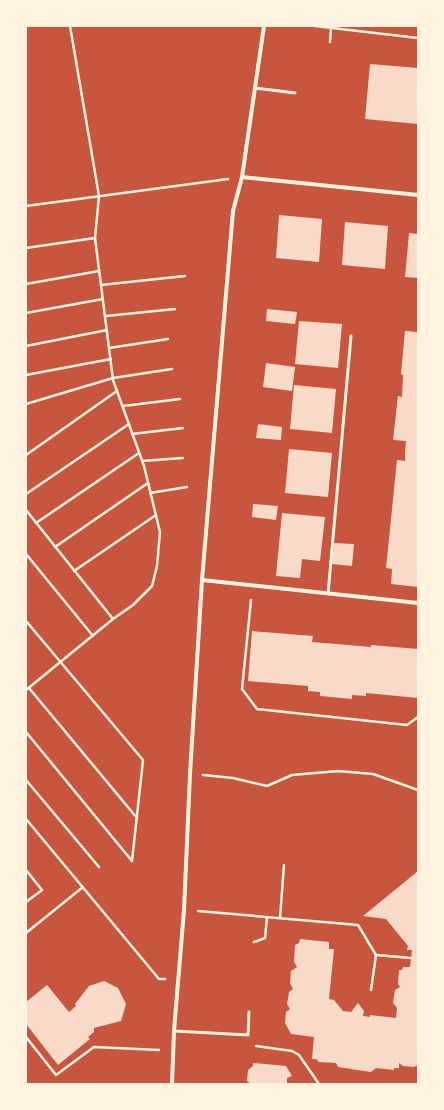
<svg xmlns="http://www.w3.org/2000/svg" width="444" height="1110" viewBox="0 0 444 1110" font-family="Raleway,sans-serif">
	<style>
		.building { fill: #f7dbc8 }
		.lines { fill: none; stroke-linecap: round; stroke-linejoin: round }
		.path { stroke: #fff3e0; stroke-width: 2.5 }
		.service { stroke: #fff3e0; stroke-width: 3 }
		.minor { stroke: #fff3e0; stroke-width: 4 }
	</style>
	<rect width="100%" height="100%" fill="#c8553d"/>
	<!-- building -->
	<g class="building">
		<polygon points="370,64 418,68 418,124 365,119"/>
		<polygon points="279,215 322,219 319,262 276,258"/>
		<polygon points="345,222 388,226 385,269 342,265"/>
		<polygon points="409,233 418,234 418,278 405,277"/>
		<polygon points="267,309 297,312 295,324 266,321"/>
		<polygon points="299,321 342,324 338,368 295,364"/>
		<polygon points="405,331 418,332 418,587 391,584 392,569 386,568 397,460 405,461 405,452 406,441 393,440 398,396 402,397 403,375 401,374"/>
		<polygon points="266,363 295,367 292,391 263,387"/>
		<polygon points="294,385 336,389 332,433 290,429"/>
		<polygon points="258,424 282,427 281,440 256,438"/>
		<polygon points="289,449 332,453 328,497 285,493"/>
		<polygon points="253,504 278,506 276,520 252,517"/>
		<polygon points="282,513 325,517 320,561 302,559 300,578 276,576"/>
		<polygon points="334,543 354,544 352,566 332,564"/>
		<polygon points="252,631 313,636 312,642 371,647 371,645 418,649 418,698 366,693 366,696 352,695 352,699 320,696 320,692 308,691 308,686 248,681"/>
		<polygon points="418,871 418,1065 414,1067 403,1066 399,1063 399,1068 394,1068 394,1070 376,1068 371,1072 338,1067 336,1063 319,1062 316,1059 312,1059 314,1037 291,1034 285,1023 286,1012 290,1009 287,1004 289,992 293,989 290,983 291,971 297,967 294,962 295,945 299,943 300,939 329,942 329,949 334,949 329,999 334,1000 343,1011 351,1012 358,1003 364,1011 363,1016 370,1017 370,1015 396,1018 397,1008 393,1003 395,990 400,987 398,984 399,970 402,970 403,967 410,967 412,950 407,950 408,946 386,919 363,916"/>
		<polygon points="104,981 118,988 126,1004 121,1021 94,1028 94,1032 88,1037 90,1039 58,1065 26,1024 26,1002 47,985 69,1012 76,1006 75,1004 89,986"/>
		<polygon points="253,1063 286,1066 292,1076 287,1078 287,1084 251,1084 247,1081 248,1070 253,1066"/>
	</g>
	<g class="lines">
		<!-- path -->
		<g class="path">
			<polyline points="315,26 418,38"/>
			<polyline points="330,42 331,28"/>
			<polyline points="26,206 228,179"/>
			<polyline points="26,248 95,238 99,196 70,26"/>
			<polyline points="26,284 99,271"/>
			<polyline points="101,285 185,276"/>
			<polyline points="26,313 103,299"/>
			<polyline points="106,316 175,309"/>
			<polyline points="26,346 107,330"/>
			<polyline points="109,348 168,339"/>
			<polyline points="26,375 111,359"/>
			<polyline points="26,404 113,378 172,369"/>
			<polyline points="123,406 180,399"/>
			<polyline points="132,434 183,428"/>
			<polyline points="26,455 117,391"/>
			<polyline points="142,461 183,458"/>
			<polyline points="150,493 187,487"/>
			<polyline points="26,494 129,424"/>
			<polyline points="26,510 113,619"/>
			<polyline points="36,523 139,453"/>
			<polyline points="55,547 148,483"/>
			<polyline points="26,554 93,636"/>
			<polyline points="74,571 156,515"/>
			<polyline points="251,600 242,689 257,709 407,725 418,717"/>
			<polyline points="26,621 143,760 132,861"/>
			<polyline points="29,688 137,818"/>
			<polyline points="26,690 113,619 133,605 152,586 157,566 160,532 144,466 113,380 95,238"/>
			<polyline points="26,732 132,861"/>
			<polyline points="203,775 233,778 267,786 292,775 338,771 373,774 418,790"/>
			<polyline points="26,780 99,867"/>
			<polyline points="26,819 159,979 165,979"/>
			<polyline points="26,870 42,890 26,902"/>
			<polyline points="198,911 358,925 376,955 371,990"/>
			<polyline points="280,918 284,865"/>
			<polyline points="26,933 83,887"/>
			<polyline points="254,942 265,938 267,917"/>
			<polyline points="376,955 411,958"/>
			<polyline points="26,1037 56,1075 94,1047 159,1050"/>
			<polyline points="256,1046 292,1051 299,1055 319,1084"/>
		</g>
		<!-- service -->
		<g class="service">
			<polyline points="255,88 295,93"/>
			<polyline points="328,594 351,336"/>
			<polyline points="174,1031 248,1035 249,1012"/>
		</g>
		<!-- minor -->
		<g class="minor">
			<polyline points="242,177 418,195"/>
			<polyline points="202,580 418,603"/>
			<polyline points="172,1084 174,1031 184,910 190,774 202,580 233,211 242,177 264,26"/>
		</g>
	</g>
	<!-- border -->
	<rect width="444" height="1110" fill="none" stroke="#fff3e0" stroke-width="54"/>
</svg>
